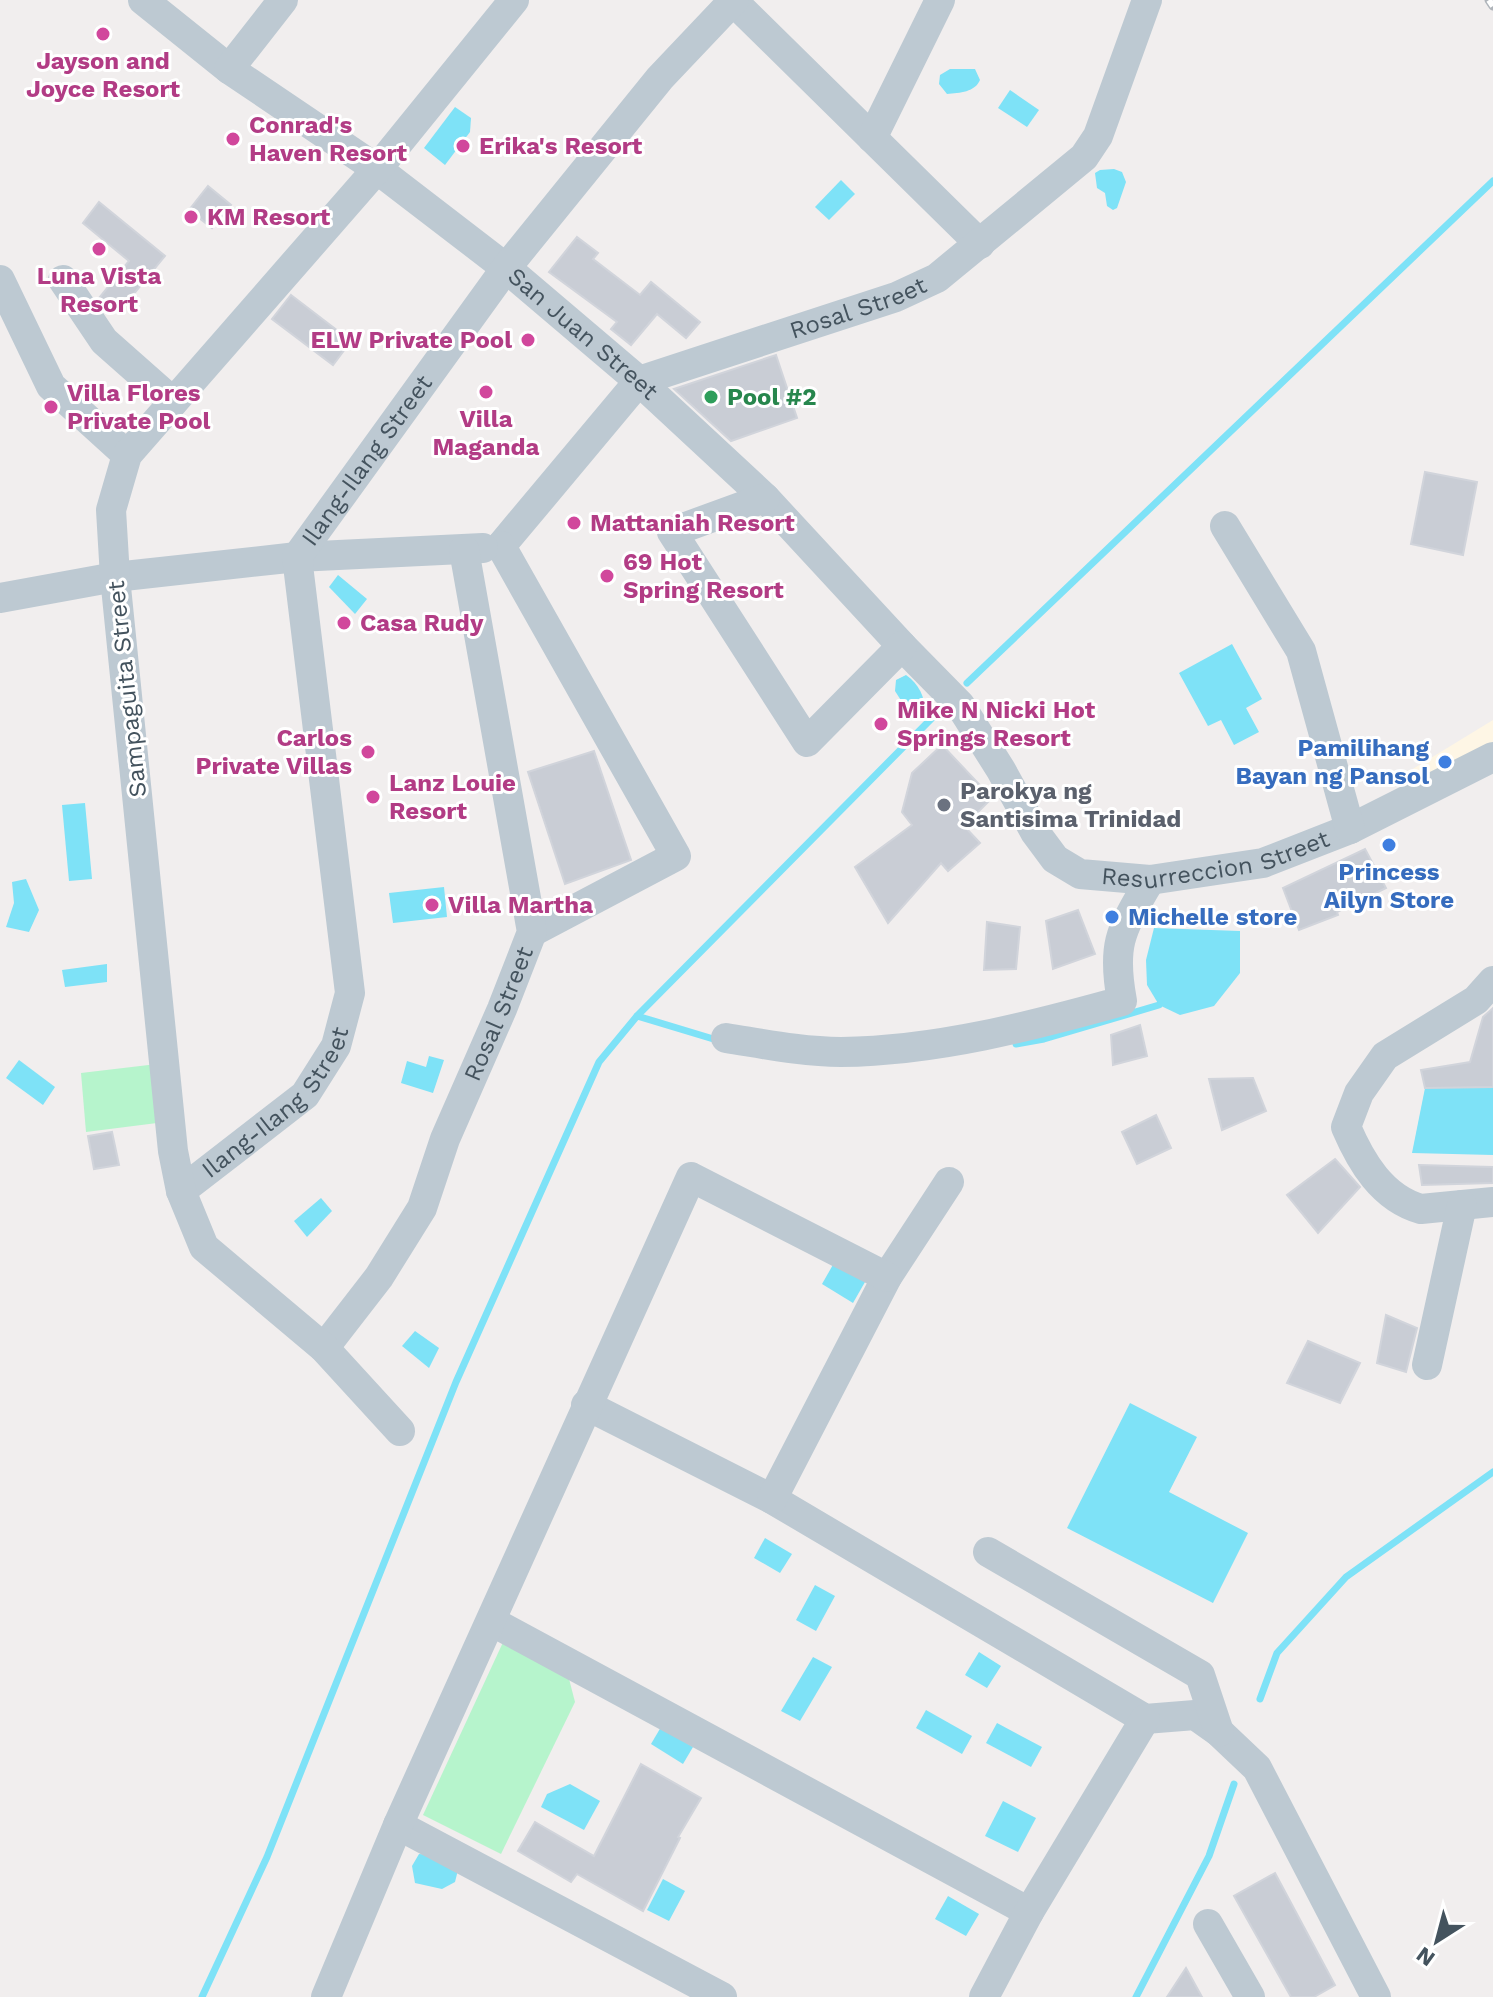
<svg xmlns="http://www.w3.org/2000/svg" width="1493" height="1997" viewBox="0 0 1493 1997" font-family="'Work Sans',sans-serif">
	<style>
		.commercial { fill: #fef6e5 }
		.green { fill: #b6f4cc }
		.water { fill: #7ee2f7 }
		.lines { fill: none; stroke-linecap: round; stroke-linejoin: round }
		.stream { stroke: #7ee2f7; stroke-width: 7 }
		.building { fill: #c9cdd5; stroke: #d1d4db; stroke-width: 2 }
		.minor { stroke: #bdc9d2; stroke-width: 30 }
		.rail-casing { stroke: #afb4ba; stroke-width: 9 }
		.rail { stroke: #fff; stroke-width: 6; stroke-dasharray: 18; stroke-linecap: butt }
		.hotel-dot { fill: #d1479c; stroke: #fff; stroke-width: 3 }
		.leisure-dot { fill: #2e9e5b; stroke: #fff; stroke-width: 3 }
		.shop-dot { fill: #3f7fe0; stroke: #fff; stroke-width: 3 }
		.worship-dot { fill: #6b7280; stroke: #fff; stroke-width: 3 }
		.labels { text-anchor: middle; stroke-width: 6; stroke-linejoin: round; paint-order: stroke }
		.hotel-label { font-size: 24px; font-weight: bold; fill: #b23c85; stroke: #fff; text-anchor: start }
		.street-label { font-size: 24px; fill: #44535e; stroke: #fff }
		.leisure-label { font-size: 24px; font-weight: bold; fill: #27864d; stroke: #fff; text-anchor: start }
		.shop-label { font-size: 24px; font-weight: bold; fill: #366cbe; stroke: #fff; text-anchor: end }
		.worship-label { font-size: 24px; font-weight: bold; fill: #5b616d; stroke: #fff; text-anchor: start }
	</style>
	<rect width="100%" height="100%" fill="#f1eeee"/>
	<!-- commercial -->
	<polygon class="commercial" points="1493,720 1493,747 1410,797 1398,778"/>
	<!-- green -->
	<g class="green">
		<polygon points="157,1064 165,1122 86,1132 81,1073"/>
		<polygon points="505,1638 568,1675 575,1702 501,1854 423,1815"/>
	</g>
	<!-- water -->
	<g class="water">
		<path d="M 950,69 L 975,69 L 980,80 C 975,92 960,93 947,94 L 939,84 L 940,75 Z"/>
		<polygon points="1010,90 1039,110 1027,127 998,108"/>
		<polygon points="455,107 471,118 470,132 445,165 424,148"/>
		<polygon points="1114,169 1122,172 1126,182 1117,208 1113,210 1107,206 1105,193 1097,188 1095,173 1100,170"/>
		<polygon points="841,180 855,194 829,220 815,207"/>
		<polygon points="338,575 367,599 355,614 329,587"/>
		<polygon points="1232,644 1262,699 1246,708 1259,732 1234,745 1221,720 1208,726 1179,673"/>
		<path d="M 906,675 C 919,684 925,697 925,712 L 919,719 L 911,716 L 895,691 L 896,680 Z"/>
		<polygon points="85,803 92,879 69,881 62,805"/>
		<polygon points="26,879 39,910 29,932 6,927 14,903 12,882"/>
		<polygon points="444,887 447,917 393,923 389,893"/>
		<polygon points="1154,928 1240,931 1240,973 1214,1006 1180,1015 1159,1005 1147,985 1146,960"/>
		<polygon points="107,964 107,982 65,987 62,970"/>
		<polygon points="429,1056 444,1060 433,1093 401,1083 407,1061 426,1067"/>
		<polygon points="19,1060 55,1087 43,1105 6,1078"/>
		<polygon points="1493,1087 1493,1155 1412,1153 1425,1088"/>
		<polygon points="321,1198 332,1211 307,1237 294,1221"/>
		<polygon points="838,1256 869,1275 853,1303 822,1284"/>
		<polygon points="415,1331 439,1348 429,1368 402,1346"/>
		<polygon points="1130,1403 1197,1437 1169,1492 1248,1533 1213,1603 1067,1528"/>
		<polygon points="765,1538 792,1554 780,1573 754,1558"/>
		<polygon points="815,1585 835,1596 816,1631 796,1620"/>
		<polygon points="979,1652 1001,1666 987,1688 965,1675"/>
		<polygon points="813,1657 832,1667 800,1721 781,1711"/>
		<polygon points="926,1710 972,1736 962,1754 916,1728"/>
		<polygon points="997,1723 1042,1747 1031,1767 986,1743"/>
		<polygon points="661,1727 693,1747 683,1764 651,1744"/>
		<polygon points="570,1784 600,1801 584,1830 541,1807 547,1794"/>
		<polygon points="1003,1801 1036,1818 1018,1852 985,1836"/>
		<polygon points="419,1854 434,1855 458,1870 455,1882 442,1889 415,1883 412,1866"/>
		<polygon points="663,1879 685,1891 669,1921 647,1910"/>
		<polygon points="948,1896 979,1914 966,1936 935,1919"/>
	</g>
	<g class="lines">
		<!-- stream -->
		<g class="stream">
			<polyline points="967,683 1493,181"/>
			<polyline points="637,1016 720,1041"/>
			<polyline points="1016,1044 1044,1039 1159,1005"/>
			<polyline points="1260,1699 1277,1653 1346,1577 1493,1472"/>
			<polyline points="202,1997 267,1857 456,1382 599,1062 637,1016 935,715"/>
			<polyline points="1136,1997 1209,1856 1234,1784"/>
		</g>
	</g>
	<!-- building -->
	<g class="building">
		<polygon points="208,186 231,205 212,228 189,210"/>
		<polygon points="99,202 165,256 118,313 99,298 129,261 83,223"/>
		<polygon points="577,237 598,253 593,259 640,295 651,282 700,322 686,338 657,314 631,345 611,329 617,322 549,272"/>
		<polygon points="291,295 351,341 333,365 272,319"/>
		<polygon points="776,355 797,418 731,441 674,389"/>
		<polygon points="1425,472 1477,482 1463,555 1411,544"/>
		<polygon points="942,745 992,798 964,826 980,843 948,871 941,863 888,923 855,867 912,825 902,812 912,773"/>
		<polygon points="594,751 631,860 565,884 528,772"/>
		<polygon points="1365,849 1386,888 1337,912 1338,915 1299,930 1283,888"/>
		<polygon points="1078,910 1095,954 1053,969 1046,921"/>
		<polygon points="987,922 1020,927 1016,969 984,970"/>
		<polygon points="1493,1008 1493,1087 1425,1088 1421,1070 1470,1062 1483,1017"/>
		<polygon points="1140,1025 1147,1056 1113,1065 1111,1035"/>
		<polygon points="1253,1078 1266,1111 1222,1130 1209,1079"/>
		<polygon points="1156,1115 1171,1148 1137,1164 1122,1132"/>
		<polygon points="112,1132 119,1165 94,1169 88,1136"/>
		<polygon points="1335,1159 1360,1187 1318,1233 1287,1195"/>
		<polygon points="1419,1165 1493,1167 1493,1183 1422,1185"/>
		<polygon points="1386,1315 1417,1328 1406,1372 1377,1363"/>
		<polygon points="1308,1341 1360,1363 1340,1403 1287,1383"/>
		<polygon points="641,1764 701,1798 678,1837 680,1838 643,1911 577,1874 571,1882 518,1851 535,1822 594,1856"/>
		<polygon points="1275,1873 1335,1985 1314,1997 1291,1997 1234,1896"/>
		<polygon points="1186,1968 1202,1997 1167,1997"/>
	</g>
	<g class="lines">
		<!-- minor -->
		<g class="minor">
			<polyline points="143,0 229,69"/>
			<path id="s1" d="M 283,0 L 229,69 L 377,169 L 506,268 L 639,381 L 765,498 L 902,646 L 960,705 L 1001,770 L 1035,832 L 1055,859 L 1080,874 L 1150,880 L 1263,863 L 1350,829 L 1493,757"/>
			<polyline points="733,1 980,244"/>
			<polyline points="872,138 940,0"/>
			<polyline points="0,280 51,386 127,455"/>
			<polyline points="63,280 104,341 173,402"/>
			<polyline points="765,498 672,532 807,742 902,646"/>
			<polyline points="1225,526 1301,651 1350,829"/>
			<path id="s2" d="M 501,546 L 639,381 L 896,297 L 937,278 L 1084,157 L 1098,136 L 1147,0"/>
			<polyline points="501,546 676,856 532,932"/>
			<polyline points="0,598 115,577 297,557 483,548"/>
			<path d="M 1493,981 L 1476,1000 L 1385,1056 L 1359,1093 L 1346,1127 C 1361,1162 1382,1198 1421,1209 L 1493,1202"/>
			<path d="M 726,1038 C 764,1044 803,1052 841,1052 C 936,1051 1032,1026 1122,1001 C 1111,942 1122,929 1150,880"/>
			<path id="s3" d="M 181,1191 L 305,1095 L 336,1046 L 350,993 L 297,557 L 506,268 L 660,78 L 734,0"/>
			<path id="s4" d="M 324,1348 L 379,1277 L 422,1208 L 445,1139 L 502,1009 L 532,932 L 464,550"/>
			<polyline points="1427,1365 1462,1205"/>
			<polyline points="586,1405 772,1499 1145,1719 1195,1715 1219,1732 1257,1768 1376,1997"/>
			<polyline points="400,1431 324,1348 204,1247 181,1191 173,1151 115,577 111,510 127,455 377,169 514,0"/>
			<polyline points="772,1499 887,1277 949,1182"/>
			<polyline points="988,1552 1200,1675 1219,1732"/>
			<polyline points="491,1621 1029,1912"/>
			<polyline points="398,1825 722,1997"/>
			<polyline points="1208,1924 1250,1997"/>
			<polyline points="326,1997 398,1825 691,1177 887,1277"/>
			<polyline points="984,1997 1029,1912 1145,1719"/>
		</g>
		<defs>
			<polyline id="rail" points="1489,0 1493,6"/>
		</defs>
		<!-- rail casing -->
		<use href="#rail" class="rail-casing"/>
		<!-- rail -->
		<use href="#rail" class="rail"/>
	</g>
	<!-- markers -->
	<g class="hotel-dot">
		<circle cx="103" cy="34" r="8"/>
		<circle cx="233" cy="139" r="8"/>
		<circle cx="463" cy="146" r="8"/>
		<circle cx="191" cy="217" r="8"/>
		<circle cx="99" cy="249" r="8"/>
		<circle cx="528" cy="340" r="8"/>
		<circle cx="486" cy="392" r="8"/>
		<circle cx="51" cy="407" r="8"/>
		<circle cx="574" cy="523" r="8"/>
		<circle cx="607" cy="576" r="8"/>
		<circle cx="344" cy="623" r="8"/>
		<circle cx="881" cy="724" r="8"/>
		<circle cx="368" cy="752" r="8"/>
		<circle cx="373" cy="797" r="8"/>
		<circle cx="432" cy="905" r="8"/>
	</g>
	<circle class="leisure-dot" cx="711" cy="397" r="8"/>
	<g class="shop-dot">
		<circle cx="1445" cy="762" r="8"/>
		<circle cx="1389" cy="845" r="8"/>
		<circle cx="1112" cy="917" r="8"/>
	</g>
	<circle class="worship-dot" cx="944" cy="805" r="8"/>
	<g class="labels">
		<!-- hotel labels -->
		<g class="hotel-label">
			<text x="103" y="69" text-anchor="middle">Jayson and<tspan x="103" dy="28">Joyce Resort</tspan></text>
			<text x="249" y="133">Conrad's<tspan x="249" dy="28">Haven Resort</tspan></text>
			<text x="479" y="154">Erika's Resort</text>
			<text x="207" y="225">KM Resort</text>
			<text x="99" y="284" text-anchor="middle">Luna Vista<tspan x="99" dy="28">Resort</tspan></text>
			<text x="512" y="348" text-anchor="end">ELW Private Pool</text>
			<text x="67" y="401">Villa Flores<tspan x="67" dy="28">Private Pool</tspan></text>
			<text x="486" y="427" text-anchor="middle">Villa<tspan x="486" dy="28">Maganda</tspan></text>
			<text x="590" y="531">Mattaniah Resort</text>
			<text x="623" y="570">69 Hot<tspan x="623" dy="28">Spring Resort</tspan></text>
			<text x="360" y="631">Casa Rudy</text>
			<text x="897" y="718">Mike N Nicki Hot<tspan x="897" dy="28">Springs Resort</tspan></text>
			<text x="352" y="746" text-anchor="end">Carlos<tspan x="352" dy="28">Private Villas</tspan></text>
			<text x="389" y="791">Lanz Louie<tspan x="389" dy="28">Resort</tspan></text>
			<text x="448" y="913">Villa Martha</text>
		</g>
		<!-- street labels -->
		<g class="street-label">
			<text dy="8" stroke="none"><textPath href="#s2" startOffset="446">Rosal Street</textPath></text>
			<text dy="8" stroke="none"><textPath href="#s1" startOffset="530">San Juan Street</textPath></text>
			<text dy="8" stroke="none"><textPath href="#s3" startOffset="828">Ilang-Ilang Street</textPath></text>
			<text transform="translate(127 689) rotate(-96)" y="8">Sampaguita Street</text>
			<text dy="8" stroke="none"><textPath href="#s1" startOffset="1408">Resurreccion Street</textPath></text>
			<text dy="8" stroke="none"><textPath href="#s4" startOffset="380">Rosal Street</textPath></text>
			<text dy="8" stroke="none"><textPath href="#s3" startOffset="132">Ilang-Ilang Street</textPath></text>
		</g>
		<!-- leisure labels -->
		<g class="leisure-label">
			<text x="727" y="405">Pool #2</text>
		</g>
		<!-- shop labels -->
		<g class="shop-label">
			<text x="1429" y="756">Pamilihang<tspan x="1429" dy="28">Bayan ng Pansol</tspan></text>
			<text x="1389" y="880" text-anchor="middle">Princess<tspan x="1389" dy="28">Ailyn Store</tspan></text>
			<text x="1128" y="925" text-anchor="start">Michelle store</text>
		</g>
		<!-- worship labels -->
		<g class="worship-label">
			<text x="960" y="799">Parokya ng<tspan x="960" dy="28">Santisima Trinidad</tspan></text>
		</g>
	</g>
	<!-- north arrow -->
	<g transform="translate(1437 1941) rotate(216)" stroke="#ffffff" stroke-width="6" paint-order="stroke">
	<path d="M0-6L14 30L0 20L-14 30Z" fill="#44535e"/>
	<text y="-12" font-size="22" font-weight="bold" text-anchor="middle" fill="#44535e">N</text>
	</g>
</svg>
